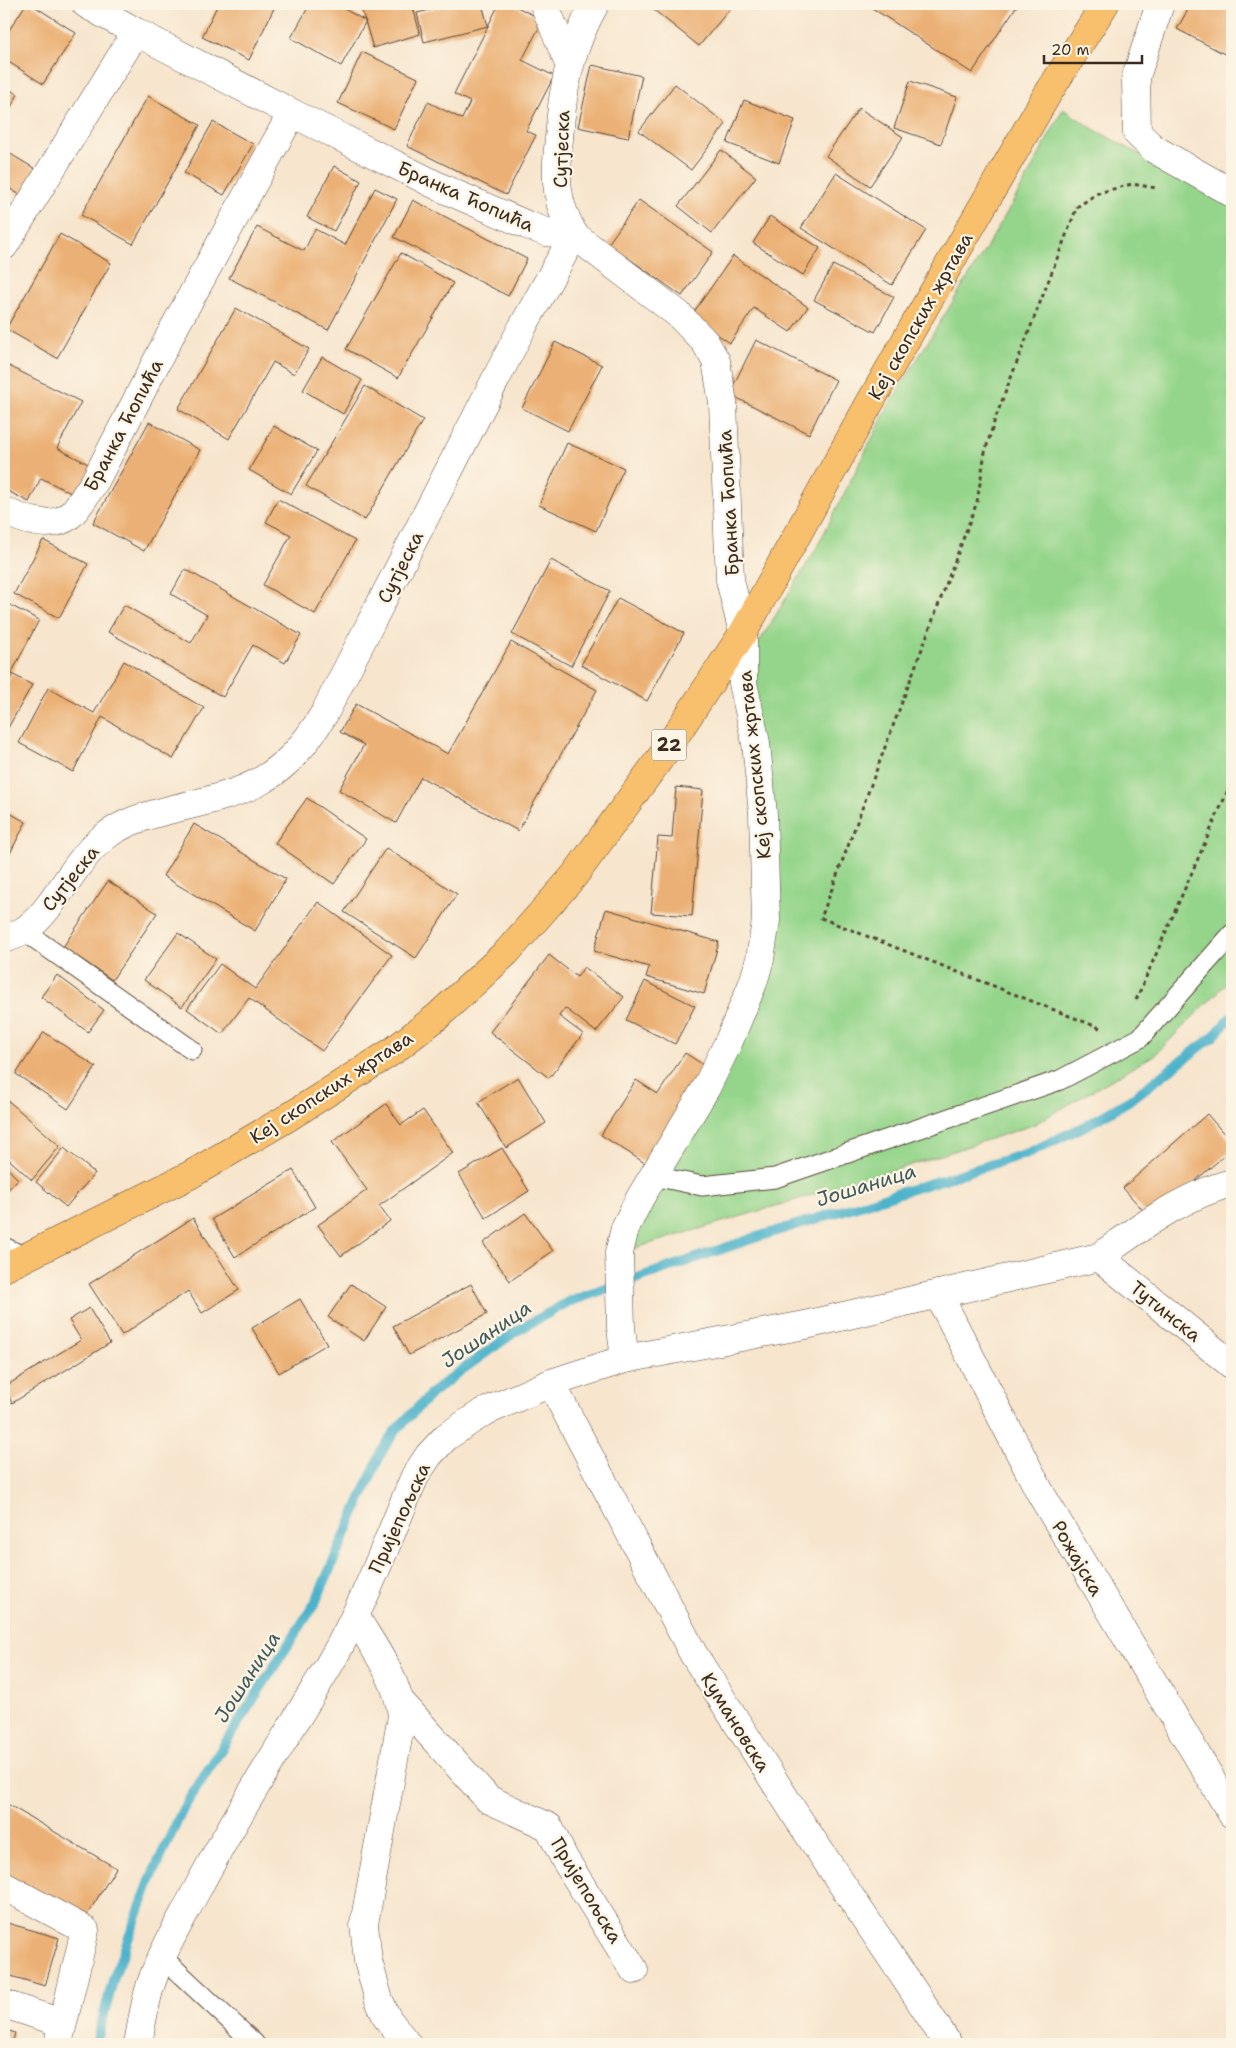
<svg xmlns="http://www.w3.org/2000/svg" width="1236" height="2048" viewBox="0 0 1236 2048" font-family="'Shantell Sans',sans-serif">
	<style>
		.green { fill: #95d58b; stroke: #688054 }
		.lines { fill: none; stroke-linecap: round; stroke-linejoin: round }
		.stream { stroke: #4db3cb; stroke-width: 10 }
		.building { fill: #ebb074 }
		.service-casing { stroke: #574638; stroke-width: 21 }
		.minor-casing { stroke: #574638; stroke-width: 29 }
		.primary-casing { stroke: #574638; stroke-width: 29 }
		.path { stroke: #574638; stroke-width: 3; stroke-dasharray: 4 4; stroke-linecap: butt }
		.service { stroke: #fff; stroke-width: 19 }
		.minor { stroke: #fff; stroke-width: 28 }
		.primary { stroke: #f8bf6c; stroke-width: 28 }
		.labels { text-anchor: middle; stroke-width: 4.5; stroke-linejoin: round; paint-order: stroke }
		.shield { fill: #fcf5e5; stroke: #75675a; stroke-width: 1 }
		.shield-label { font-size: 18px; font-weight: bold; fill: #3b2a1e }
		.street-label { font-size: 19px; fill: #3b2a1e; stroke: #fcf5e5 }
		.water-label { font-size: 20px; font-style: italic; fill: #415a5b; stroke: #fcf5e5 }
	</style>
	<rect width="100%" height="100%" fill="#fcf5e5"/>
	<filter id="ink" filterUnits="userSpaceOnUse"><feTurbulence type="fractalNoise" baseFrequency=".02" numOctaves="2"/><feDisplacementMap in="SourceGraphic" scale="10" xChannelSelector="R" yChannelSelector="G"/><feConvolveMatrix kernelMatrix="1 2 1 2 8 2 1 2 1" color-interpolation-filters="sRGB"/></filter>
	<filter id="wash" filterUnits="userSpaceOnUse"><feTurbulence type="fractalNoise" baseFrequency=".0096" numOctaves="4" result="noise"/><feDisplacementMap in="SourceGraphic" scale="20" xChannelSelector="R" yChannelSelector="G"/><feGaussianBlur stdDeviation="1.12" result="paint"/><feColorMatrix in="noise" values="0 0 0 0 0 0 0 0 0 0 0 0 0 0 0 0 0 1.4 0 .05"/><feComposite in="paint" operator="in"/></filter>
	<g filter="url(#wash)">
		<rect width="100%" height="100%" fill="#f7e5cd"/>
		<!-- green -->
		<polygon class="green" points="1063,109 1095,130 1232,204 1232,978 1156,1054 1033,1125 889,1172 619,1253 760,959 747,662 816,549 890,403 988,245 1027,178"/>
		<g class="lines">
			<!-- stream -->
			<polyline class="stream" points="96,2044 114,1977 153,1873 183,1809 315,1603 382,1451 395,1431 432,1393 459,1372 515,1332 568,1302 754,1238 1028,1153 1087,1125 1130,1100 1213,1037 1232,1016"/>
		</g>
		<g id="blocks">
			<!-- building -->
			<g class="building">
				<polygon points="26,4 31,4 76,33 43,84 4,59 4,38"/>
				<polygon points="218,4 276,4 249,60 202,37"/>
				<polygon points="310,4 335,4 366,21 341,66 291,38"/>
				<polygon points="360,4 423,4 413,7 420,34 373,48"/>
				<polygon points="455,4 482,4 488,26 424,42 417,13"/>
				<polygon points="499,4 511,4 543,20 522,60 554,76 526,131 536,135 506,195 407,146 428,102 462,119 470,102 454,94"/>
				<polygon points="652,4 734,4 699,46 649,6"/>
				<polygon points="875,4 1018,4 972,73 872,8"/>
				<polygon points="1191,4 1232,4 1232,58 1177,29"/>
				<polygon points="362,52 418,78 394,129 338,103"/>
				<polygon points="592,65 642,76 628,138 578,127"/>
				<polygon points="910,81 957,97 941,144 894,128"/>
				<polygon points="675,84 726,124 691,170 639,131"/>
				<polygon points="4,87 18,94 4,120"/>
				<polygon points="148,96 200,125 133,244 81,215"/>
				<polygon points="744,100 795,120 779,163 727,143"/>
				<polygon points="859,108 903,137 870,186 826,156"/>
				<polygon points="213,122 253,144 224,195 184,173"/>
				<polygon points="4,150 37,170 22,196 4,185"/>
				<polygon points="721,150 756,177 712,233 678,206"/>
				<polygon points="334,166 361,181 334,231 307,217"/>
				<polygon points="836,173 926,230 892,285 801,228"/>
				<polygon points="375,188 397,199 328,330 229,278 257,227 304,251 315,229 345,245"/>
				<polygon points="413,200 527,259 508,296 394,237"/>
				<polygon points="639,200 713,252 682,296 608,244"/>
				<polygon points="770,216 820,248 803,275 753,243"/>
				<polygon points="60,234 111,263 57,358 6,329"/>
				<polygon points="401,253 453,283 398,378 346,349"/>
				<polygon points="733,256 808,307 790,332 754,308 730,343 691,316"/>
				<polygon points="833,265 894,297 875,332 814,300"/>
				<polygon points="236,308 309,349 294,374 273,362 229,439 178,409"/>
				<polygon points="756,340 836,380 809,434 729,394"/>
				<polygon points="555,342 602,365 568,431 522,408"/>
				<polygon points="322,357 362,380 343,414 303,390"/>
				<polygon points="5,364 81,402 57,448 92,466 77,496 41,478 29,502 4,489 4,367"/>
				<polygon points="365,386 423,420 365,520 306,486"/>
				<polygon points="149,422 200,450 144,551 93,523"/>
				<polygon points="274,426 317,451 291,494 249,470"/>
				<polygon points="567,443 624,468 596,531 539,505"/>
				<polygon points="278,499 355,541 315,614 263,585 291,535 266,522"/>
				<polygon points="43,540 88,564 59,618 14,594"/>
				<polygon points="551,560 610,591 571,666 512,634"/>
				<polygon points="185,569 301,635 285,663 253,645 223,697 108,632 124,605 191,643 207,615 171,594"/>
				<polygon points="618,598 684,633 647,701 581,665"/>
				<polygon points="4,602 39,620 8,680 4,678"/>
				<polygon points="511,642 597,690 518,831 421,777 396,823 339,790 364,745 340,732 356,704 448,754"/>
				<polygon points="124,661 204,708 173,759 102,717 73,772 19,743 48,688 94,713"/>
				<polygon points="12,674 32,685 4,735 4,690"/>
				<polygon points="676,787 703,790 692,916 651,913 658,837 672,838"/>
				<polygon points="307,798 366,839 334,884 275,843"/>
				<polygon points="4,810 26,822 4,865"/>
				<polygon points="194,824 286,879 255,931 163,876"/>
				<polygon points="386,848 457,894 416,958 344,912"/>
				<polygon points="108,881 157,913 112,980 63,947"/>
				<polygon points="318,902 392,955 322,1051 249,998 222,1034 187,1009 220,964 255,989"/>
				<polygon points="606,909 719,942 704,994 646,977 649,967 594,951"/>
				<polygon points="178,933 216,959 182,1007 144,980"/>
				<polygon points="549,955 577,977 584,967 624,997 596,1032 565,1008 559,1016 583,1034 549,1078 490,1032"/>
				<polygon points="57,975 104,1010 88,1032 41,997"/>
				<polygon points="645,981 695,1006 675,1044 626,1020"/>
				<polygon points="44,1032 96,1067 68,1109 16,1074"/>
				<polygon points="685,1053 713,1071 651,1167 601,1135 636,1080 658,1094"/>
				<polygon points="518,1077 546,1123 506,1148 478,1102"/>
				<polygon points="4,1097 60,1146 32,1180 4,1155"/>
				<polygon points="386,1104 401,1125 423,1110 453,1153 379,1206 390,1221 341,1256 318,1225 367,1190 332,1142"/>
				<polygon points="1207,1114 1232,1143 1232,1149 1151,1219 1123,1188"/>
				<polygon points="64,1148 95,1173 66,1207 36,1182"/>
				<polygon points="502,1148 529,1191 486,1218 459,1174"/>
				<polygon points="4,1165 18,1179 4,1194"/>
				<polygon points="293,1170 315,1207 235,1257 212,1219"/>
				<polygon points="525,1213 553,1251 510,1281 483,1243"/>
				<polygon points="193,1218 239,1290 202,1313 188,1291 122,1335 89,1284"/>
				<polygon points="351,1284 386,1307 364,1341 328,1317"/>
				<polygon points="471,1284 487,1314 409,1355 393,1326"/>
				<polygon points="300,1299 327,1344 279,1373 252,1328"/>
				<polygon points="89,1308 110,1343 12,1403 4,1387 81,1340 69,1320"/>
				<polygon points="4,1802 116,1868 84,1920 4,1873"/>
				<polygon points="4,1922 59,1938 45,1986 4,1974"/>
				<polygon points="4,2029 15,2033 12,2044 4,2044"/>
			</g>
		</g>
	</g>
	<g filter="url(#ink)">
		<use href="#blocks" fill-opacity="0" stroke="#574638" stroke-width="1"/>
		<g class="lines">
			<defs>
				<g id="service">
					<polyline points="24,931 192,1050"/>
					<polyline points="654,1176 702,1186 775,1178 1060,1080 1140,1038 1232,934"/>
					<polyline points="4,1247 25,1257"/>
					<polyline points="162,1957 255,2044"/>
				</g>
				<g id="minor">
					<polyline points="86,4 136,32 292,113 444,189 527,225 546,232 574,235 678,314 705,342 716,361 723,403 730,580 743,633 743,683 756,743 763,814 766,921 760,959 753,983 729,1041 706,1088 640,1198 625,1228 619,1253 621,1328 625,1359"/>
					<polyline points="544,4 569,64"/>
					<polyline points="1160,4 1136,77 1137,133 1154,149 1232,193"/>
					<polyline points="4,246 136,32"/>
					<path d="M 4,511 C 21,519 51,530 69,516 C 79,508 87,492 95,481 L 174,328 L 292,113"/>
					<path d="M 4,939 C 10,937 19,934 25,930 C 55,909 72,863 103,838 C 123,822 145,816 169,810 C 245,792 281,785 324,714 L 522,328 L 574,235 C 568,223 561,210 559,196 C 555,177 557,158 559,139 C 562,90 570,48 595,4"/>
					<polyline points="1099,1257 1232,1365"/>
					<polyline points="938,1294 1041,1494 1232,1814"/>
					<polyline points="551,1383 694,1655 799,1820 913,1990 948,2044"/>
					<path d="M 355,1616 C 374,1648 398,1679 402,1716 L 364,1924 L 368,1961 L 379,2000 L 387,2018 L 407,2044"/>
					<polyline points="400,1701 488,1799 549,1827 564,1858 634,1970"/>
					<polyline points="4,1886 85,1930 58,2044"/>
					<polyline points="4,2004 62,2023"/>
					<path d="M 138,2044 C 142,2022 145,1999 153,1978 C 163,1950 179,1923 193,1897 C 235,1817 283,1742 329,1665 C 364,1605 388,1539 415,1476 L 429,1455 L 446,1437 L 482,1413 L 551,1383 L 625,1359 L 805,1325 L 1099,1257 C 1139,1228 1184,1195 1232,1183"/>
				</g>
				<polyline id="primary" points="4,1268 190,1175 284,1120 393,1051 438,1016 507,952 574,876 664,753 743,633 868,406 970,228 1047,95 1105,4"/>
			</defs>
			<!-- service casing -->
			<use href="#service" class="service-casing"/>
			<!-- minor casing -->
			<use href="#minor" class="minor-casing"/>
			<!-- primary casing -->
			<use href="#primary" class="primary-casing"/>
			<!-- path -->
			<g class="path">
				<polyline points="1136,1000 1232,781"/>
				<polyline points="1100,1028 821,918 977,502 985,452 995,419 1077,207 1098,193 1132,184 1156,188"/>
			</g>
			<!-- service -->
			<use href="#service" class="service"/>
			<!-- minor -->
			<use href="#minor" class="minor"/>
			<!-- primary -->
			<use href="#primary" class="primary"/>
		</g>
	</g>
	<g class="labels">
		<!-- shield labels -->
		<rect class="shield" x="651.5" y="729.5" width="35" height="31" rx="4"/>
		<g class="shield-label">
			<text x="669" y="751">22</text>
		</g>
		<!-- street labels -->
		<g class="street-label">
			<text transform="translate(561 149) rotate(-88)" y="7">Сутјеска</text>
			<text transform="translate(466 196) rotate(24)" y="7">Бранка Ћопића</text>
			<text transform="translate(920 316) rotate(-60)" y="7">Кеј скопских жртава</text>
			<text transform="translate(123 425) rotate(-62)" y="7">Бранка Ћопића</text>
			<text transform="translate(728 503) rotate(-93)" y="7">Бранка Ћопића</text>
			<text transform="translate(400 567) rotate(-63)" y="7">Сутјеска</text>
			<text transform="translate(754 765) rotate(-96)" y="7">Кеј скопских жртава</text>
			<text transform="translate(70 878) rotate(-51)" y="7">Сутјеска</text>
			<text transform="translate(331 1087) rotate(-33)" y="7">Кеј скопских жртава</text>
			<text transform="translate(1166 1311) rotate(39)" y="7">Тутинска</text>
			<text transform="translate(399 1518) rotate(-65)" y="7">Пријепољска</text>
			<text transform="translate(1078 1558) rotate(60)" y="7">Рожајска</text>
			<text transform="translate(736 1722) rotate(58)" y="7">Кумановска</text>
			<text transform="translate(587 1890) rotate(59)" y="7">Пријепољска</text>
		</g>
		<!-- water labels -->
		<g class="water-label">
			<text transform="translate(866 1185) rotate(-17)" y="7">Јошаница</text>
			<text transform="translate(486 1334) rotate(-34)" y="7">Јошаница</text>
			<text transform="translate(247 1677) rotate(-57)" y="7">Јошаница</text>
		</g>
	</g>
	<!-- margin -->
	<rect width="1236" height="2048" fill="none" stroke="#fcf5e5" stroke-width="20"/>
	<!-- scale -->
	<path d="M1044 55v8h98v-8" fill="none" stroke="#3b2a1e" stroke-width="2.5"/>
	<text x="1051" y="55" font-size="15" fill="#3b2a1e" stroke="#fcf5e5" stroke-width="4" paint-order="stroke">20 m</text>
</svg>
